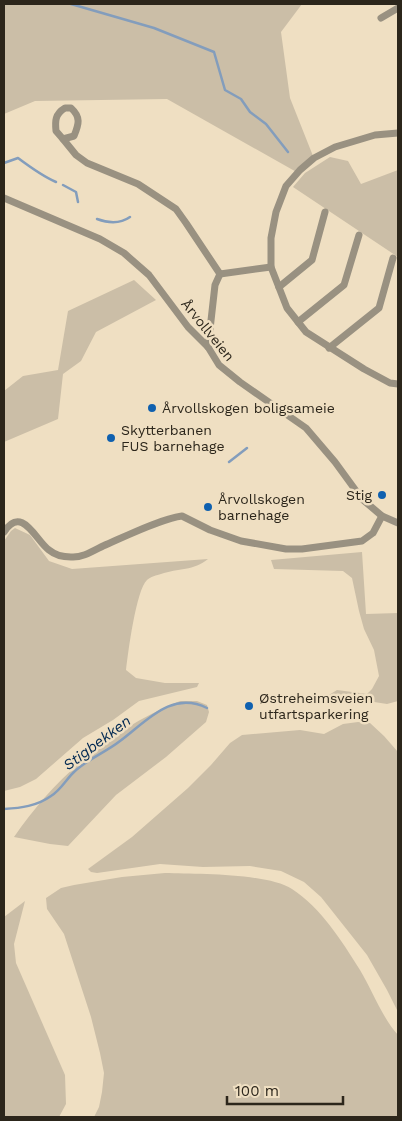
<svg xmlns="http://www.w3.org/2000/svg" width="402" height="1121" viewBox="0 0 402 1121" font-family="'Work Sans',sans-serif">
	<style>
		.green { fill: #cbbea7 }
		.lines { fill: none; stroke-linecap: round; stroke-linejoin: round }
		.stream { stroke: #839dbc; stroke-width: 2.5 }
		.minor { stroke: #999181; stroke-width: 7 }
		.poi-dot { fill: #0f60af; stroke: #efdfc2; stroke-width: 2 }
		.labels { text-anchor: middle; stroke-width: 5; stroke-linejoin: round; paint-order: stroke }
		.street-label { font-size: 14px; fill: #2c261b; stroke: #efdfc2 }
		.poi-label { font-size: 14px; fill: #2c261b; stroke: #efdfc2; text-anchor: start }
		.water-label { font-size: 15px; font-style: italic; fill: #022952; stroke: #efdfc2 }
	</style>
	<rect width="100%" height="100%" fill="#efdfc2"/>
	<!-- green -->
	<g class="green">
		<polygon points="4,4 302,4 281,32 290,98 313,156 300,174 167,99 35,101 4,114"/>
		<polygon points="330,157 348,161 361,184 398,170 398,257 293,187 305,173"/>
		<polygon points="134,280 156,300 96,332 81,361 63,374 58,419 4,442 4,391 23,376 58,370 68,311"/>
		<path d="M 15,528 L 30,535 L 49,561 L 72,569 L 208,559 C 194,571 178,568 161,574 C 157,575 150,577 147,580 C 136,590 128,653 126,670 L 136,678 L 165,683 L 199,683 L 197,687 L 139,701 L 113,720 L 83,738 L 36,779 L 20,787 L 4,791 L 4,541 L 11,531 Z"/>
		<polygon points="362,552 366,614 398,613 398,701 387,704 329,695 337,690 367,694 372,689 379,676 374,650 364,629 359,611 352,578 343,571 274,569 271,560"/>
		<path d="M 180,701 L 197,701 L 207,705 L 209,712 L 206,722 L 166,757 L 116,795 L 68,846 L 50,844 L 14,837 C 55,777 112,728 180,701 Z"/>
		<polygon points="358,722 370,723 384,736 398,752 398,1012 387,990 367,955 321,897 304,882 281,871 250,866 203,867 160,864 97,873 91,872 88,869 132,837 188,788 211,765 230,743 242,735 300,730 324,734 343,724"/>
		<path d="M 165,873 C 196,874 267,873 292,889 C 321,908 342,941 360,970 C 372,990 383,1019 398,1035 L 398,1117 L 94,1117 L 99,1107 L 102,1092 L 104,1073 L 100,1053 L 91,1017 L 64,934 L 47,909 L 46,898 L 61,888 L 74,885 L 122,877 Z"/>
		<polygon points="25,901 14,944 16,963 65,1075 66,1104 59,1117 4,1117 4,917"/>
	</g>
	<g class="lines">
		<!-- stream -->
		<g class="stream">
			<polyline points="71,4 154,28 214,52 225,90 241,99 250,112 266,124 288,152"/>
			<path d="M 4,163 L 18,158 C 30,167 42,176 56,182"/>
			<polyline points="63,185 76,192 78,202"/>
			<path d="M 97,219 C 108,223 120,224 130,217"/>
			<polyline points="229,462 247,448"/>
			<path d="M 4,809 C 21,808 37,806 51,796 C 61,790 67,778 75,771 C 88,759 106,752 120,741 C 146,722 171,690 207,708"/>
		</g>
		<!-- minor -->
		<g class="minor">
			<polyline points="381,18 398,8"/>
			<path d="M 65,108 L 71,108 C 81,117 79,124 74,136 L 63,139 L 56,131 C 55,121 55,114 65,108 Z"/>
			<polyline points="398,133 375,135 335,147 314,158 300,170 286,186 276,212 271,238 271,267 287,308 306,332 364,369 390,383 398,384"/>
			<polyline points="63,139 76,155 87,163 138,184 176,209 186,223 220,274 215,285 208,347"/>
			<polyline points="4,198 100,239 124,253 149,275 188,327 208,347 219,365 240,382 306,428 335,462 362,499 382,516 398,523"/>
			<polyline points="220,274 271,267"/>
			<polyline points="279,287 312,260 325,212"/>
			<polyline points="298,322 344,285 359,235"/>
			<polyline points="329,348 379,308 393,258"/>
			<path d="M 4,532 C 22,504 36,541 49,550 C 55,555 63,557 71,557 C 82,558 93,551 103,546 C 124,537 160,519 182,516 L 210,530 L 241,541 L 286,549 L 302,549 L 362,541 L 373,533 L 382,516"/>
		</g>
	</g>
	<!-- markers -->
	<g class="poi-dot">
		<circle cx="152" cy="408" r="5"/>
		<circle cx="111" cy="438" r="5"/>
		<circle cx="382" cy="495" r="5"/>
		<circle cx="208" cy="507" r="5"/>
		<circle cx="249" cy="706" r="5"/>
	</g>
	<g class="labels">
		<!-- street labels -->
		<g class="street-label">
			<text transform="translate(208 330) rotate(51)" y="5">Årvollveien</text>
		</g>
		<!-- poi labels -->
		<g class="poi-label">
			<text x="162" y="413">Årvollskogen boligsameie</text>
			<text x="121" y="435">Skytterbanen<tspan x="121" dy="16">FUS barnehage</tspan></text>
			<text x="372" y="500" text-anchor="end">Stig</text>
			<text x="218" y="504">Årvollskogen<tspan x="218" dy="16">barnehage</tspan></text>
			<text x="259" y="703">Østreheimsveien<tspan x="259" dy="16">utfartsparkering</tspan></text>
		</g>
		<!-- water labels -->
		<g class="water-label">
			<text transform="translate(97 743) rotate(-37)" y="5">Stigbekken</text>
		</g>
	</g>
	<!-- border -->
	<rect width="402" height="1121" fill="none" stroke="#2c261b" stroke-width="10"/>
	<!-- scale -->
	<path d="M227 1096v8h116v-8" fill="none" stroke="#2c261b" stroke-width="2.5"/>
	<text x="235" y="1096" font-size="15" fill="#2c261b" stroke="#efdfc2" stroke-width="4" paint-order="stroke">100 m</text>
</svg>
